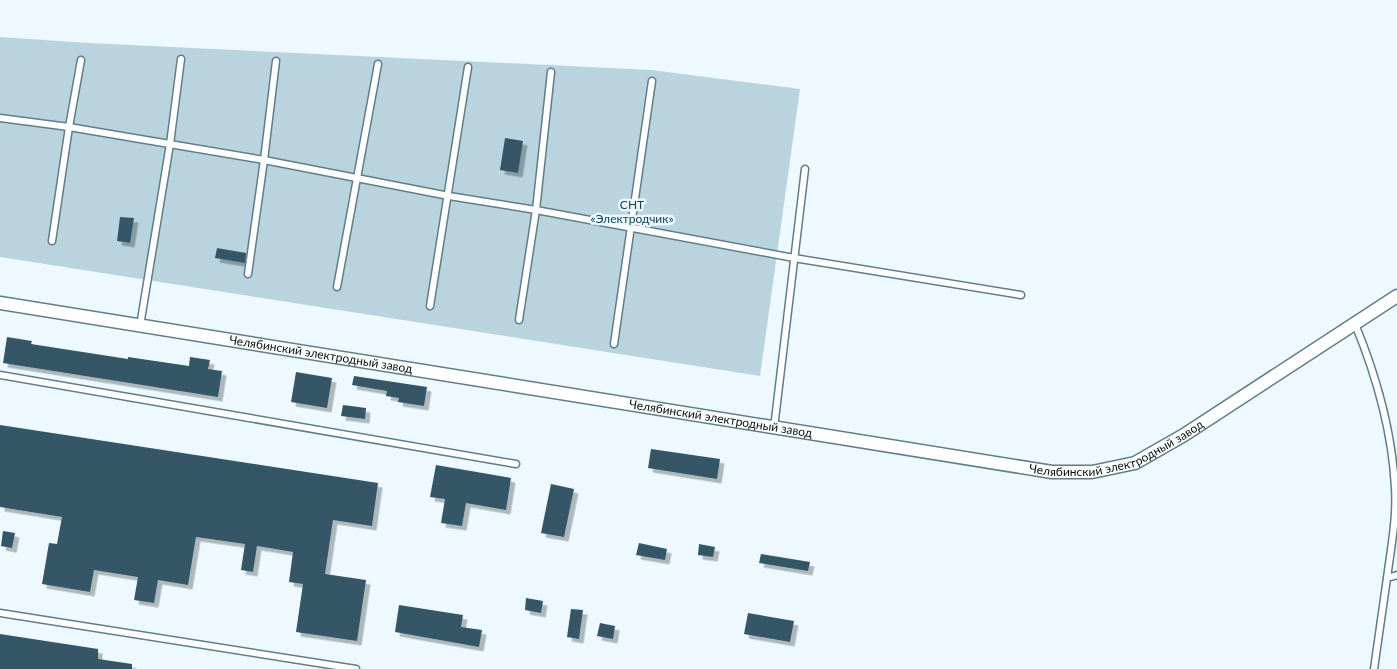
<svg xmlns="http://www.w3.org/2000/svg" width="1397" height="669" viewBox="0 0 1397 669" font-family="Lato,sans-serif">
	<style>
		.green { fill: #bad4df }
		.building { fill: #345766; filter: url(#shadow) }
		.lines { fill: none; stroke-linecap: round; stroke-linejoin: round }
		.service-casing { stroke: #617d88; stroke-width: 9 }
		.minor-casing { stroke: #617d88; stroke-width: 15 }
		.service { stroke: #fff; stroke-width: 6 }
		.minor { stroke: #fff; stroke-width: 12 }
		.labels { text-anchor: middle; stroke-width: 5; stroke-linejoin: round; paint-order: stroke }
		.park-label { font-size: 12px; fill: #0d4456; stroke: #edf9ff }
		.street-label { font-size: 12px; fill: #050f13; stroke: #edf9ff }
	</style>
	<defs>
		<filter id="shadow"><feDropShadow dx="4.5" dy="4.5" stdDeviation="0" flood-color="#0004"/></filter>
	</defs>
	<rect width="100%" height="100%" fill="#edf9ff"/>
	<!-- green -->
	<polygon class="green" points="0,37 89,43 652,70 800,89 760,376 0,257"/>
	<!-- building -->
	<g class="building">
		<polygon points="505,138 523,141 518,173 500,170"/>
		<polygon points="120,217 134,218 130,243 117,241"/>
		<polygon points="217,248 246,253 245,263 215,258"/>
		<polygon points="7,337 32,341 31,344 128,359 128,357 189,366 190,357 210,360 208,369 222,371 218,397 3,363"/>
		<polygon points="296,372 332,378 327,408 291,402"/>
		<polygon points="354,376 427,387 424,406 398,402 399,398 386,396 387,391 352,385"/>
		<polygon points="343,405 366,408 365,419 341,416"/>
		<polygon points="0,425 378,483 372,526 333,520 325,574 366,580 357,641 296,632 303,584 289,582 293,552 257,546 253,572 241,570 245,544 196,537 188,585 158,580 154,603 134,600 138,577 94,570 90,592 42,584 49,543 57,544 62,517 0,507"/>
		<polygon points="651,449 720,459 717,479 648,468"/>
		<polygon points="436,465 511,478 506,510 466,503 462,526 441,523 445,499 430,497"/>
		<polygon points="551,484 574,489 564,537 541,533"/>
		<polygon points="3,531 15,533 12,548 1,546"/>
		<polygon points="639,543 667,549 665,560 636,555"/>
		<polygon points="699,544 715,547 713,557 698,555"/>
		<polygon points="761,554 810,562 808,571 759,563"/>
		<polygon points="526,598 543,601 541,613 525,610"/>
		<polygon points="399,605 463,615 461,627 482,630 479,647 395,632"/>
		<polygon points="571,609 583,610 579,639 567,637"/>
		<polygon points="748,613 794,621 790,642 744,634"/>
		<polygon points="600,623 615,626 613,639 597,636"/>
		<polygon points="0,634 98,649 98,659 132,664 132,669 0,669"/>
	</g>
	<g class="lines">
		<defs>
			<g id="service">
				<polyline points="0,118 69,127 264,160 449,196 536,210 794,258 1021,295"/>
				<polyline points="52,241 69,127 81,60"/>
				<polyline points="248,274 264,160 276,61"/>
				<polyline points="337,287 378,64"/>
				<polyline points="430,306 468,67"/>
				<polyline points="519,320 536,210 551,72"/>
				<path d="M 1355,324 C 1376,375 1392,432 1395,487 C 1397,517 1391,548 1387,578"/>
				<polyline points="140,326 170,144 181,59"/>
				<polyline points="614,344 652,81"/>
				<polyline points="0,375 516,464"/>
				<polyline points="774,428 805,169"/>
				<polyline points="0,613 356,669"/>
				<polyline points="1374,669 1387,578 1397,575"/>
			</g>
			<g id="minor">
				<path id="s1" d="M 0,303 L 1052,472 L 1092,472 L 1135,463 L 1184,435 L 1397,296"/>
			</g>
		</defs>
		<!-- service casing -->
		<use href="#service" class="service-casing"/>
		<!-- minor casing -->
		<use href="#minor" class="minor-casing"/>
		<!-- service -->
		<use href="#service" class="service"/>
		<!-- minor -->
		<use href="#minor" class="minor"/>
	</g>
	<g class="labels">
		<!-- park labels -->
		<g class="park-label">
			<text x="632" y="209">СНТ<tspan x="632" dy="14">«Электродчик»</tspan></text>
		</g>
		<!-- street labels -->
		<g class="street-label">
			<text dy="4" stroke="none"><textPath href="#s1" startOffset="325">Челябинский электродный завод</textPath></text>
			<text dy="4" stroke="none"><textPath href="#s1" startOffset="730">Челябинский электродный завод</textPath></text>
			<text dy="4" stroke="none"><textPath href="#s1" startOffset="1135">Челябинский электродный завод</textPath></text>
		</g>
	</g>
</svg>
